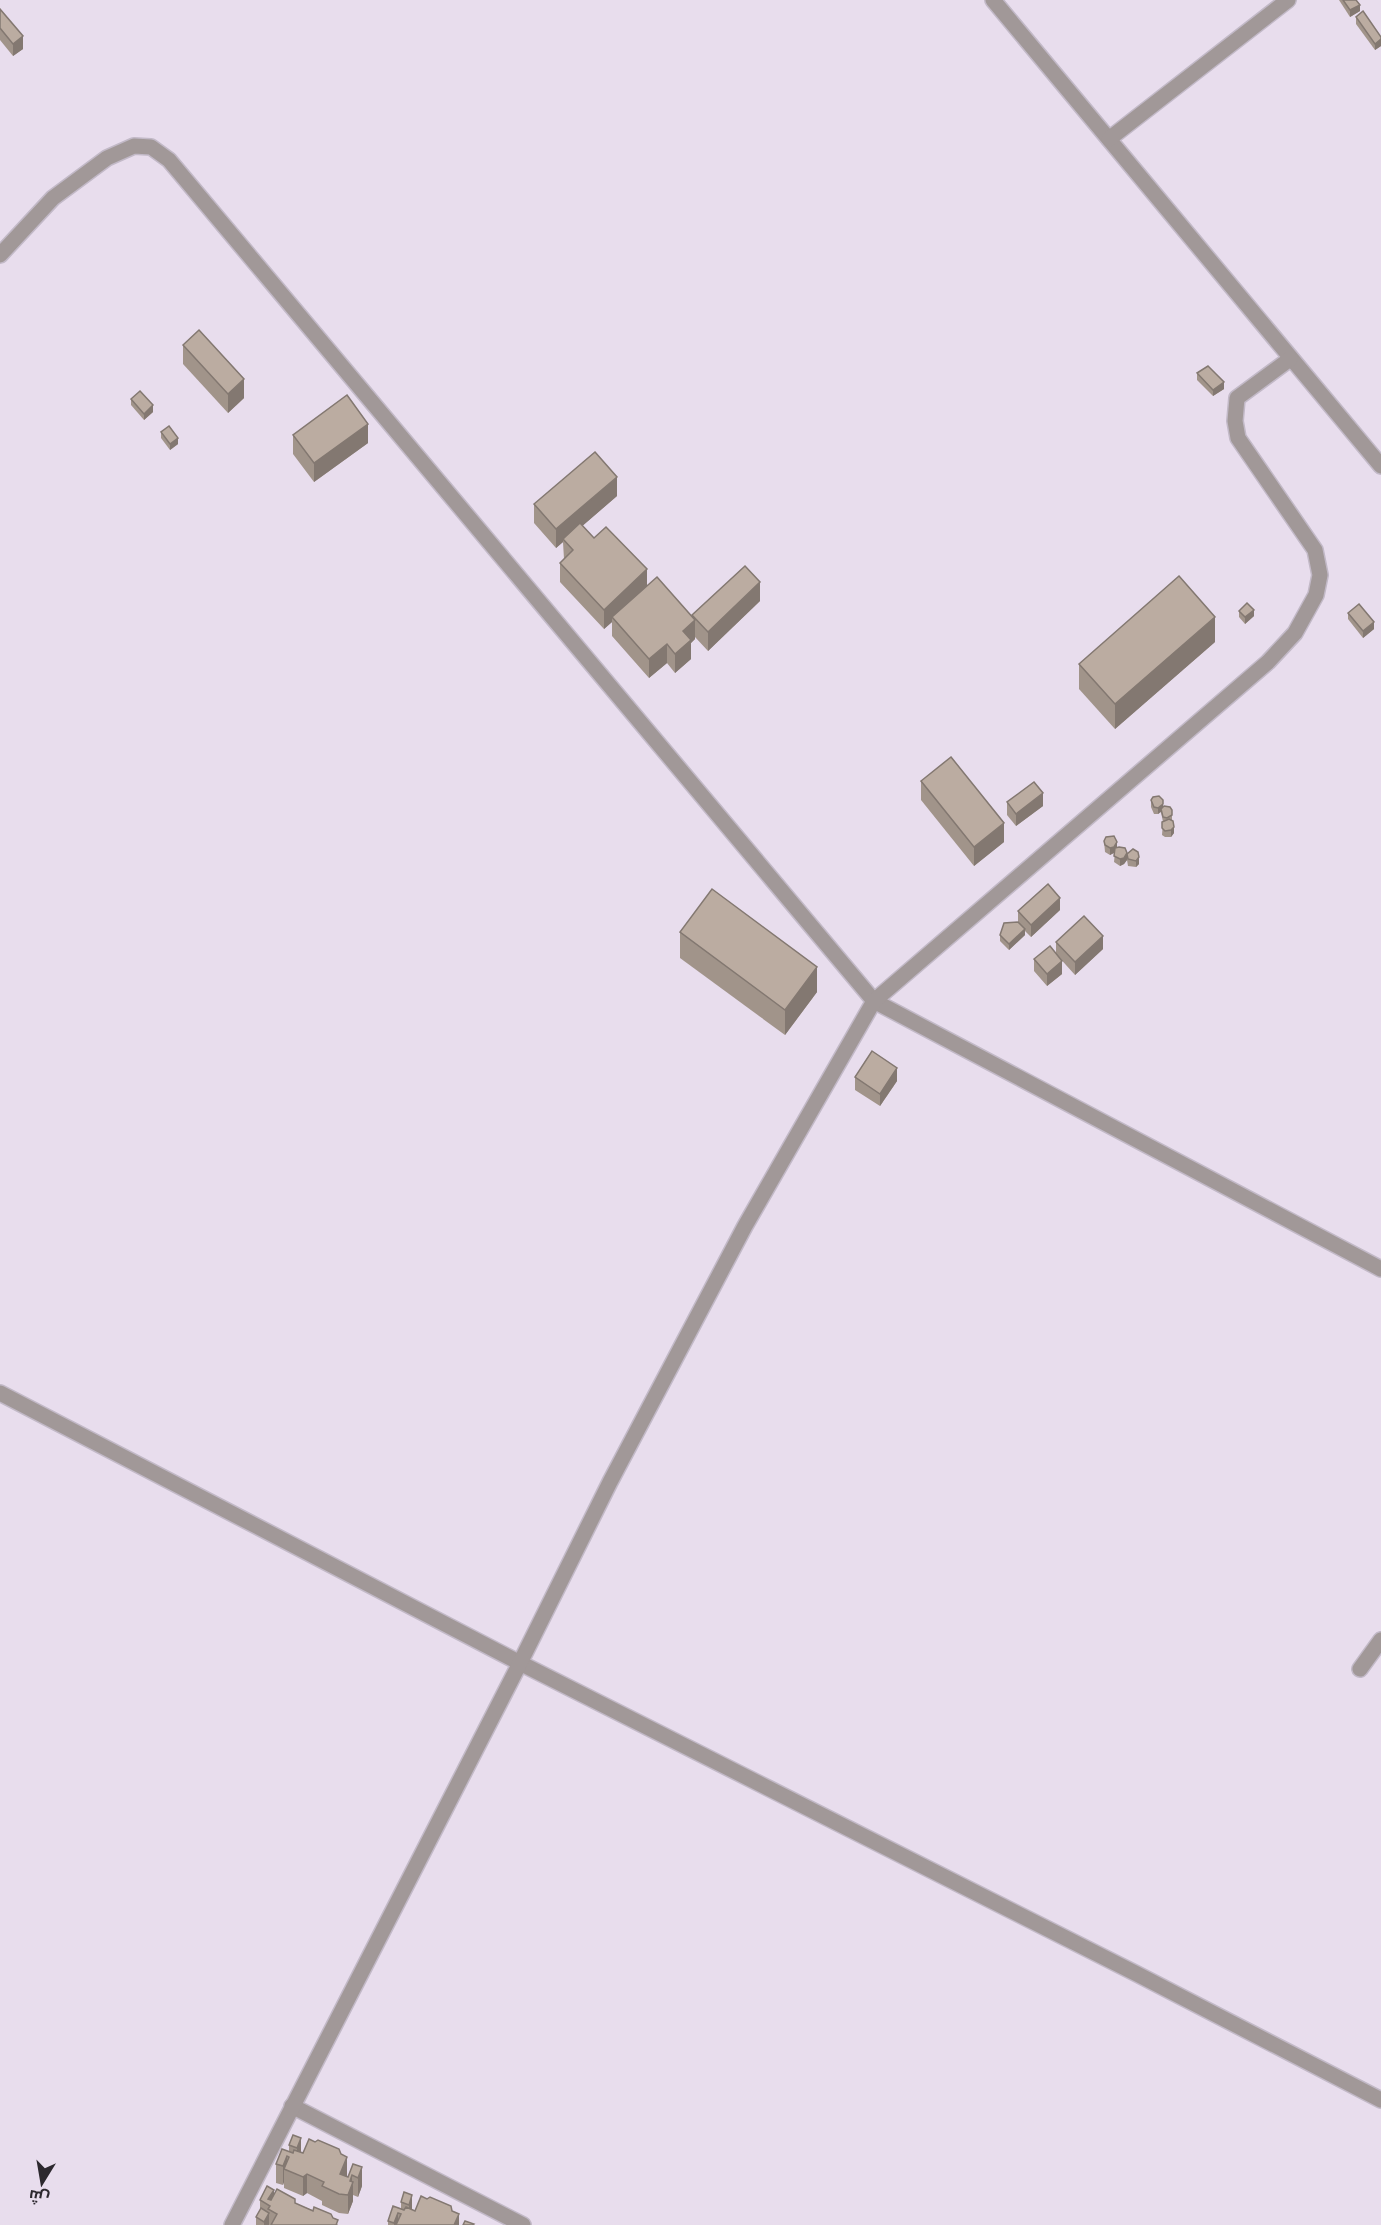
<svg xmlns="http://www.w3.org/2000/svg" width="1381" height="2225" viewBox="0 0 1381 2225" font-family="Signika,Cairo,sans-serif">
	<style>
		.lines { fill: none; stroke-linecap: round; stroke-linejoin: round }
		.minor-casing { stroke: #c2b9c7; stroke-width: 18 }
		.minor { stroke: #a19898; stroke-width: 15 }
		.wall { fill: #a1948a }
		.shaded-wall { fill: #837871 }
		.building { fill: #bbaca1; stroke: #837871; stroke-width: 1.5 }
	</style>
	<rect width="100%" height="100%" fill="#e8dded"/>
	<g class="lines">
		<defs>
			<g id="minor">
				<polyline points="993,0 1381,466"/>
				<polyline points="1109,139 1288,0"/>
				<polyline points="0,255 53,198 107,158 134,146 151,147 169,160 874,1001 1381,1269"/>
				<polyline points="0,1393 520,1663 1137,1974 1381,2100"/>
				<polyline points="1360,1669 1381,1640"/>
				<polyline points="292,2106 523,2225"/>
				<polyline points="232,2225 520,1663 610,1482 745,1226 874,1001 1268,662 1295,633 1316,595 1320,575 1315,550 1238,438 1235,421 1237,398 1290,359"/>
			</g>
		</defs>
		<!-- minor casing -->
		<use href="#minor" class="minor-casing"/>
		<!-- minor -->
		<use href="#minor" class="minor"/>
	</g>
	<!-- wall -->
	<g class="wall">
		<polygon points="1339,0 1356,0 1360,11 1350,17"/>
		<polygon points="0,9 23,49 13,56 0,40"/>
		<polygon points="1356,17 1381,39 1381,46 1375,50 1356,24"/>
		<polygon points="183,345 244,398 228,413 183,364"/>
		<polygon points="1197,373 1224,389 1213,396 1197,380"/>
		<polygon points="131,399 153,412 144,420 131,405"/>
		<polygon points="161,432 178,444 170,450 161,438"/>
		<polygon points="293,435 368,443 314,482 293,454"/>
		<polygon points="617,496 582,526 594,538 647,586 692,617 692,615 760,601 708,651 695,637 695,639 691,643 691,659 675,673 667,663 649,678 612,636 612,622 604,629 560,582 560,563 564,559 563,542 556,548 534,523 534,504"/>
		<polygon points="1239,611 1254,616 1245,624 1239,617"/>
		<polygon points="1348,613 1374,629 1363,638 1348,619"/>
		<polygon points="1215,642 1115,729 1079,689 1079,664"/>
		<polygon points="921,781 1004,842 974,866 921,800"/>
		<polygon points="1151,800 1163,800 1163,807 1172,810 1172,821 1174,833 1171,837 1165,837 1162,835 1163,822 1161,812 1158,814 1154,814 1151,807"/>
		<polygon points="1007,802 1043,806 1016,826 1007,815"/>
		<polygon points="1104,841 1117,848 1127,854 1133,849 1139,864 1136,867 1128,866 1127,860 1124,864 1120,866 1114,862 1115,852 1110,855 1105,852"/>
		<polygon points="1060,910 1031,937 1025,931 1025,935 1009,950 1000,941 1000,935 1018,922 1018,911"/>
		<polygon points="680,932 817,992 785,1035 680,958"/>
		<polygon points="1056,942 1103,949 1075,975 1057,955 1062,974 1047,986 1034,971 1034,959 1056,954"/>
		<polygon points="855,1077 897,1081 880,1106 855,1090"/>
		<polygon points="293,2135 301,2152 347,2176 347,2177 348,2177 353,2164 362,2186 358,2197 353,2195 353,2201 348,2214 339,2213 322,2205 322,2201 307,2193 303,2196 284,2188 284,2182 283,2185 276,2183 276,2164 289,2152 289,2145"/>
		<polygon points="404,2192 412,2210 415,2211 452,2211 459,2225 388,2225 388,2221 401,2209 401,2202"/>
		<polygon points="274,2195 333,2218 338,2225 256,2225 256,2217 260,2211 260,2200"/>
	</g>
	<!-- shaded-wall -->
	<g class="shaded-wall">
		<polygon points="1360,5 1360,11 1350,17 1350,10"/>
		<polygon points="23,36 23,49 13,56 13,44"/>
		<polygon points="1381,39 1381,46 1375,50 1375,44"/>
		<polygon points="244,379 244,398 228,413 228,394"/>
		<polygon points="1224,382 1224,389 1213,396 1213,390"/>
		<polygon points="153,405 153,412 144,420 144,414"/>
		<polygon points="368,424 368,443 314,482 314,463"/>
		<polygon points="178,438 178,444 170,450 170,444"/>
		<polygon points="617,477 617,496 565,541 563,539 563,542 556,548 556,529"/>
		<polygon points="647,569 647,588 612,617 612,622 604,629 604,610"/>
		<polygon points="760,582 760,601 708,651 708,632"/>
		<polygon points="1254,610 1254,616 1245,624 1245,617"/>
		<polygon points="1215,617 1215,642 1115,729 1115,704"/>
		<polygon points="695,620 695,639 691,643 691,659 675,673 675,654 683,631"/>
		<polygon points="1374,622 1374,629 1363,638 1363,631"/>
		<polygon points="667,644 667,663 649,678 649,659"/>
		<polygon points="1043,793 1043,806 1016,826 1016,814"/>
		<polygon points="1163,804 1163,810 1158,814 1158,808"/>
		<polygon points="1004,823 1004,842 974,866 974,847"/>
		<polygon points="1174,827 1174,833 1171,837 1171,830"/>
		<polygon points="1117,842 1117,848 1114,853 1110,855 1110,848"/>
		<polygon points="1127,853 1127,860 1124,864 1120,866 1120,859"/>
		<polygon points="1139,857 1139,864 1136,867 1136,861"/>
		<polygon points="1060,898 1060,910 1031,937 1031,925"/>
		<polygon points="1025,929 1025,935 1009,950 1009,944"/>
		<polygon points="1103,936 1103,949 1075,975 1075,962"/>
		<polygon points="1062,961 1062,974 1047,986 1047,974"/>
		<polygon points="817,967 817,992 785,1035 785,1010"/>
		<polygon points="897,1068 897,1081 880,1106 880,1094"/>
		<polygon points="301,2138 301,2157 297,2167 297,2148"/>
		<polygon points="287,2156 287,2170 284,2169 284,2182 283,2185 283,2166"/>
		<polygon points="347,2157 347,2176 340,2193 340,2174"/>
		<polygon points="362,2167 362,2186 358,2197 358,2178"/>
		<polygon points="307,2174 307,2193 303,2196 303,2177"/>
		<polygon points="352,2175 352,2186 353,2182 353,2201 348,2214 348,2195 350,2181"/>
		<polygon points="274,2190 274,2209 268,2199"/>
		<polygon points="412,2195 412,2214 409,2224 409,2205"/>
		<polygon points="269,2213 269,2225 264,2225 264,2222"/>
		<polygon points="398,2213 398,2225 394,2225 394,2223"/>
		<polygon points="459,2214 459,2225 454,2225"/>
	</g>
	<!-- building -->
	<g class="building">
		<polygon points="1343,0 1356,0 1360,5 1350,10"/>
		<polygon points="0,9 23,36 13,44 0,28"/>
		<polygon points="1363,11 1381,37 1381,39 1375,44 1356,17"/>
		<polygon points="199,330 244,379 228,394 183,345"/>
		<polygon points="1208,366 1224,382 1213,390 1197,373"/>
		<polygon points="140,391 153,405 144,414 131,399"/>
		<polygon points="347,395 368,424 314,463 293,435"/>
		<polygon points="169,426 178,438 170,444 161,432"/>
		<polygon points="595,452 617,477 556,529 534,504"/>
		<polygon points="580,523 594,538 606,527 647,569 604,610 560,563 573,550 563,539"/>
		<polygon points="745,566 760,582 708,632 692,615"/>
		<polygon points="1179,576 1215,617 1115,704 1079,664"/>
		<polygon points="657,577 695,620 683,631 691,640 675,654 667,644 649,659 612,617"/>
		<polygon points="1247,603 1254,610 1245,617 1239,611"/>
		<polygon points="1359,604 1374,622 1363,631 1348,613"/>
		<polygon points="951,757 1004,823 974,847 921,781"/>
		<polygon points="1034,782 1043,793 1016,814 1007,802"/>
		<polygon points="1159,796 1163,800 1163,804 1158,808 1154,807 1151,800 1153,797"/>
		<polygon points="1164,806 1170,807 1172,810 1172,815 1167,818 1163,817 1161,809"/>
		<polygon points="1169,819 1173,821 1174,827 1171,830 1165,831 1162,828 1162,822"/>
		<polygon points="1114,836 1117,842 1114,847 1110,848 1105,845 1104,841 1106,837"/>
		<polygon points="1119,847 1125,848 1127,853 1124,858 1120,859 1114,856 1115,848"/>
		<polygon points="1133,849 1138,852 1139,857 1136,861 1128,859 1127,854"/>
		<polygon points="1048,884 1060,898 1031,925 1018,911"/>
		<polygon points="712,889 817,967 785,1010 680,932"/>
		<polygon points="1084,916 1103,936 1075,962 1056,942"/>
		<polygon points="1018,922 1025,929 1009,944 1000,935 1004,923"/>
		<polygon points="1050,946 1062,961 1047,974 1034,959"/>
		<polygon points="872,1051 897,1068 880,1094 855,1077"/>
		<polygon points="293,2135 301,2138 297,2148 289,2145"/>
		<polygon points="309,2139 315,2142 318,2140 339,2149 341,2154 347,2157 340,2174 348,2177 353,2164 362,2167 358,2178 352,2175 350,2181 353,2182 348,2195 339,2194 322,2186 324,2182 307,2174 303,2177 284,2169 289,2157 287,2156 283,2166 276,2164 282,2149 293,2153 294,2150 303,2153"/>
		<polygon points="267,2186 274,2190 268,2199 271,2200 277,2189 295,2199 295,2203 313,2211 314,2207 331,2214 333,2218 338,2220 336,2225 271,2225 277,2214 268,2209 270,2206 260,2200"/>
		<polygon points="404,2192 412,2195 409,2205 401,2202"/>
		<polygon points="421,2196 427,2199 430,2197 451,2206 452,2211 459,2214 454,2225 396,2225 401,2214 398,2213 394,2223 388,2221 393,2206 404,2210 406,2207 415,2211"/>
		<polygon points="261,2208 269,2213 264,2222 256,2217"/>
		<polygon points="465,2221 474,2224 473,2225 463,2225"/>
	</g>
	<!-- north arrow -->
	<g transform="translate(42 2183) rotate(191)" stroke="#e8dded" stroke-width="4.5" paint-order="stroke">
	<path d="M0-4.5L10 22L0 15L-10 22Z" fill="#2c282e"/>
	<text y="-9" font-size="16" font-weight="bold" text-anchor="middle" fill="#2c282e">ش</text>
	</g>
</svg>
